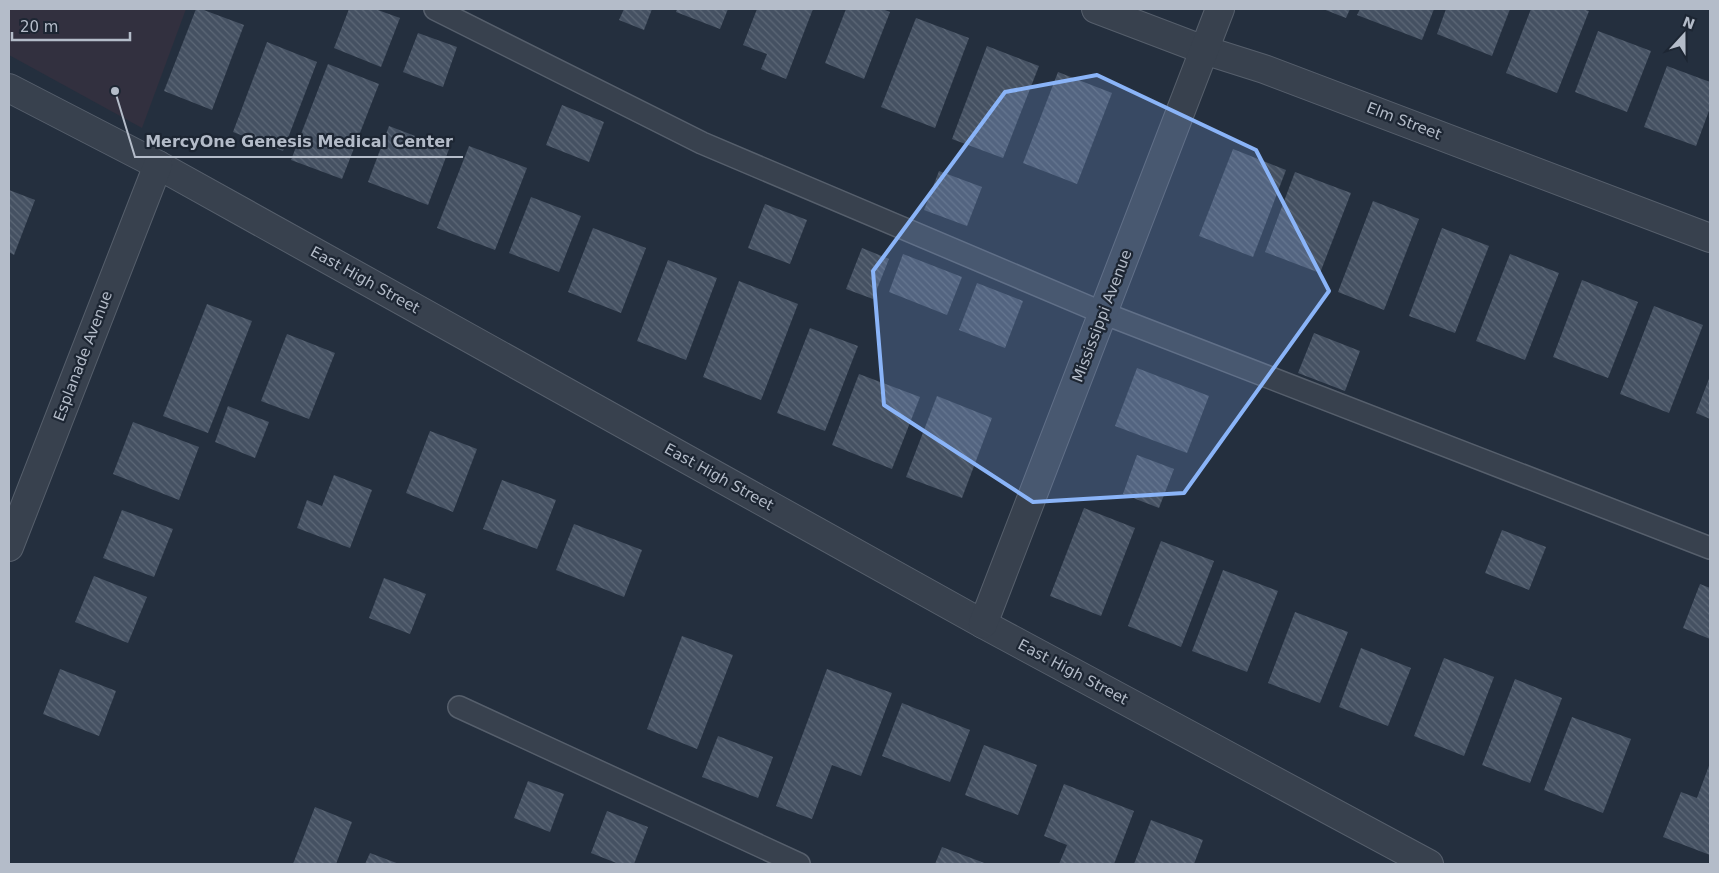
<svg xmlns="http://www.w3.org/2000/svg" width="1719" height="873" viewBox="0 0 1719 873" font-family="'DejaVu Sans',sans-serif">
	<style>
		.medical { fill: #32303f }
		.building { fill: url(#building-back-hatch) }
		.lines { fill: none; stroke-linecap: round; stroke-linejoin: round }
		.lane-casing { stroke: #565f6c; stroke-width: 24 }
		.street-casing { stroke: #565f6c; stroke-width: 30 }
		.lane { stroke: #38414e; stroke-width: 21 }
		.street { stroke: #38414e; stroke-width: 28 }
		.marked { fill: #8ab4f8; fill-opacity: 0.2; stroke: #8ab4f8; stroke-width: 4; stroke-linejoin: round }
		.labels { text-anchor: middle; stroke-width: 4.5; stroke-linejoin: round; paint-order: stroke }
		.street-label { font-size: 15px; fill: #b4bcc9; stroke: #1d2633 }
		.leader { fill: none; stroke: #b4bcc9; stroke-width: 2 }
		.callout-dot { fill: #b4bcc9; stroke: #1d2633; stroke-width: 2 }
		.callout-label { font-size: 16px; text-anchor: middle; font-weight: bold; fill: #b4bcc9; stroke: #1d2633; stroke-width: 4.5; stroke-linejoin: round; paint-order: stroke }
	</style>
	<defs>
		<pattern id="building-back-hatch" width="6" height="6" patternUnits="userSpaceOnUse" patternTransform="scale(1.25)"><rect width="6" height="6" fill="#455162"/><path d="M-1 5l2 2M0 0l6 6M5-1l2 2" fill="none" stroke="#5d6877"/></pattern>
	</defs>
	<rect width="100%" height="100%" fill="#242f3e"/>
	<!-- medical -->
	<polygon class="medical" points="9,9 186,9 142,128 9,55"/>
	<!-- building -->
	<g class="building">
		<polygon points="196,9 201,9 244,25 212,110 164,91"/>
		<polygon points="349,9 375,9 400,18 381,67 334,48"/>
		<polygon points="624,9 652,9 644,30 619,20"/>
		<polygon points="677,9 728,9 720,29 676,12"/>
		<polygon points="757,9 813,9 786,79 761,69 767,54 743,45"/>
		<polygon points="846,9 882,9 890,12 864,79 825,63"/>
		<polygon points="1323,9 1350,9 1346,18"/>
		<polygon points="1360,9 1434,9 1422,40 1357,15"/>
		<polygon points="1446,9 1510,9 1492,56 1437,34"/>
		<polygon points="1531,9 1582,9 1589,11 1557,93 1506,73"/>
		<polygon points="916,18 969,38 935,128 881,107"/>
		<polygon points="1598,31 1651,51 1627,112 1575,92"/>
		<polygon points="418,33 457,47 443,87 403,72"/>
		<polygon points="267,42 317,62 283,151 233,132"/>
		<polygon points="987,46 1039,66 1003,158 952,139"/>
		<polygon points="328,64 379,84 342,179 291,160"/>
		<polygon points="1667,66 1710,82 1710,108 1696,146 1644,127"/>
		<polygon points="1058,72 1112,93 1077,184 1023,163"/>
		<polygon points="562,105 604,122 589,162 546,145"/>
		<polygon points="389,126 449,149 428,205 368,182"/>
		<polygon points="469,146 527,168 495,250 437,228"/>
		<polygon points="1233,149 1286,170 1253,257 1199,236"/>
		<polygon points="939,171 982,187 967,226 924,210"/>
		<polygon points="1295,172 1351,193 1320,273 1265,252"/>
		<polygon points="9,190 35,200 14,255 9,252"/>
		<polygon points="531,197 581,216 559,272 509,253"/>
		<polygon points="1373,201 1419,219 1384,310 1338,292"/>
		<polygon points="765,204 807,220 790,264 748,248"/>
		<polygon points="593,228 646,248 621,313 568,292"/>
		<polygon points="1442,228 1489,246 1455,333 1409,316"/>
		<polygon points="862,248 889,259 873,299 846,289"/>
		<polygon points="903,254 962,277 947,315 889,292"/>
		<polygon points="1510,254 1559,273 1525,360 1476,341"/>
		<polygon points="668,260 717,278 686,360 637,341"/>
		<polygon points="1582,280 1638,302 1608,378 1553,357"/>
		<polygon points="739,281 798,304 761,400 703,377"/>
		<polygon points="977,283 1023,301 1005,348 959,330"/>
		<polygon points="207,304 252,321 208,433 163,416"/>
		<polygon points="1654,306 1703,325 1669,413 1620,394"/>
		<polygon points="810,328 858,346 825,431 777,413"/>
		<polygon points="1314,333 1360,351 1345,391 1298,373"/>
		<polygon points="287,334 335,353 309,419 261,401"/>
		<polygon points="1137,368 1209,396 1187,453 1115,426"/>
		<polygon points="859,374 920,397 892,469 832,445"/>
		<polygon points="1710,376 1710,419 1696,413"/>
		<polygon points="937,396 992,418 962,498 906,477"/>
		<polygon points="228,406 269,422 255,458 215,442"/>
		<polygon points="133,422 199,447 179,500 113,474"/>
		<polygon points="430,431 477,449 453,512 406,493"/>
		<polygon points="1137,455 1174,469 1159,508 1123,494"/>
		<polygon points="334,475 372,490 350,548 297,528 307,500 322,506"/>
		<polygon points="502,480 556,500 537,549 483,529"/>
		<polygon points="1084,508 1135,528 1101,616 1050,596"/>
		<polygon points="122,510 173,529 154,577 103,558"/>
		<polygon points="574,524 642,550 624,597 556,570"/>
		<polygon points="1502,530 1546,547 1529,590 1485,573"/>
		<polygon points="1161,541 1214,561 1181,647 1128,626"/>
		<polygon points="1223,570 1278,591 1247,672 1192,651"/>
		<polygon points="94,576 147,597 128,643 75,622"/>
		<polygon points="384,578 426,594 410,634 369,618"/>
		<polygon points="1700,584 1710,588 1710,639 1683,628"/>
		<polygon points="1295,612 1348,632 1320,703 1268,683"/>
		<polygon points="682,636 733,655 697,749 647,729"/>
		<polygon points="1361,648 1411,668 1388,726 1339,707"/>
		<polygon points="1444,658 1494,677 1464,756 1414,736"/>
		<polygon points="60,669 116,691 99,736 43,714"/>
		<polygon points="827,669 892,693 861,776 832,765 812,819 776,806"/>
		<polygon points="1515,679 1562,698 1530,783 1482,765"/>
		<polygon points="902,703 970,730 950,782 882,756"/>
		<polygon points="1572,717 1631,739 1603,813 1544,790"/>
		<polygon points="718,736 773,757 758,798 702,777"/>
		<polygon points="984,745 1037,765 1018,815 965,795"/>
		<polygon points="1710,763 1710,855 1663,837 1681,792 1697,798"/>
		<polygon points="528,781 564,794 550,832 514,818"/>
		<polygon points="1064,784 1134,811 1114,864 1059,864 1067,845 1044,836"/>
		<polygon points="315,807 352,822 336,864 293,864"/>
		<polygon points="607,811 648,827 634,864 619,864 591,853"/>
		<polygon points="1151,820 1203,840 1194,864 1134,864"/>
		<polygon points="942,847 987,864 935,864"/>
		<polygon points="370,853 399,864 365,864"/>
	</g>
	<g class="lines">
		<defs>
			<g id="lane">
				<polyline points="435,9 702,143 1103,313 1710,548"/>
				<polyline points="459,707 799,864"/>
			</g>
			<g id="street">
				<polyline points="1096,9 1204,50 1264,69 1710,238"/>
				<polyline points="9,88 158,165 983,624 1429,864"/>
				<polyline points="9,547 158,165"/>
				<polyline points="983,624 1220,9"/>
			</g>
		</defs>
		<!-- lane casing -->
		<use href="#lane" class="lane-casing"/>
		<!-- street casing -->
		<use href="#street" class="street-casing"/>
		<!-- lane -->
		<use href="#lane" class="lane"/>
		<!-- street -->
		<use href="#street" class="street"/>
	</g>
	<!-- marked area -->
	<path class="marked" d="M 1097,75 L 1256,150 L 1329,291 L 1184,493 L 1033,502 L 884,405 L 873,271 L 1005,92 Z"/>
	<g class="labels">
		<!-- street labels -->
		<g class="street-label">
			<text transform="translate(1404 121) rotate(21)" y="5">Elm Street</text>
			<text transform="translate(365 280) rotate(29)" y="5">East High Street</text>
			<text transform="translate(1102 316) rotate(-69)" y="5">Mississippi Avenue</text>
			<text transform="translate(83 356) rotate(-69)" y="5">Esplanade Avenue</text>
			<text transform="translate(719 477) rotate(29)" y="5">East High Street</text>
			<text transform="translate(1073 672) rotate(28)" y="5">East High Street</text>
		</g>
	</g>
	<!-- callouts -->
	<path class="leader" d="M115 91L135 157H463"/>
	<circle class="callout-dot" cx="115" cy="91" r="5"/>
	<g class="callout-label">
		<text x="299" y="147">MercyOne Genesis Medical Center</text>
	</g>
	<!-- border -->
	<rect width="1719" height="873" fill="none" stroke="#b4bcc9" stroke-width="20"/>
	<!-- north arrow -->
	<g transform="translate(1684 35) rotate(21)" stroke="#1d2633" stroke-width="4" paint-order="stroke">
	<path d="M0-4L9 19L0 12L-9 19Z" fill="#b4bcc9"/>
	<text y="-8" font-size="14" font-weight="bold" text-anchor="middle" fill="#b4bcc9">N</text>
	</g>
	<!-- scale -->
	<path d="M12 32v8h118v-8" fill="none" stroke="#b4bcc9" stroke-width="2.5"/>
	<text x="20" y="32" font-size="15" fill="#b4bcc9" stroke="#1d2633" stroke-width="4" paint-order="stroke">20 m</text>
</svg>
